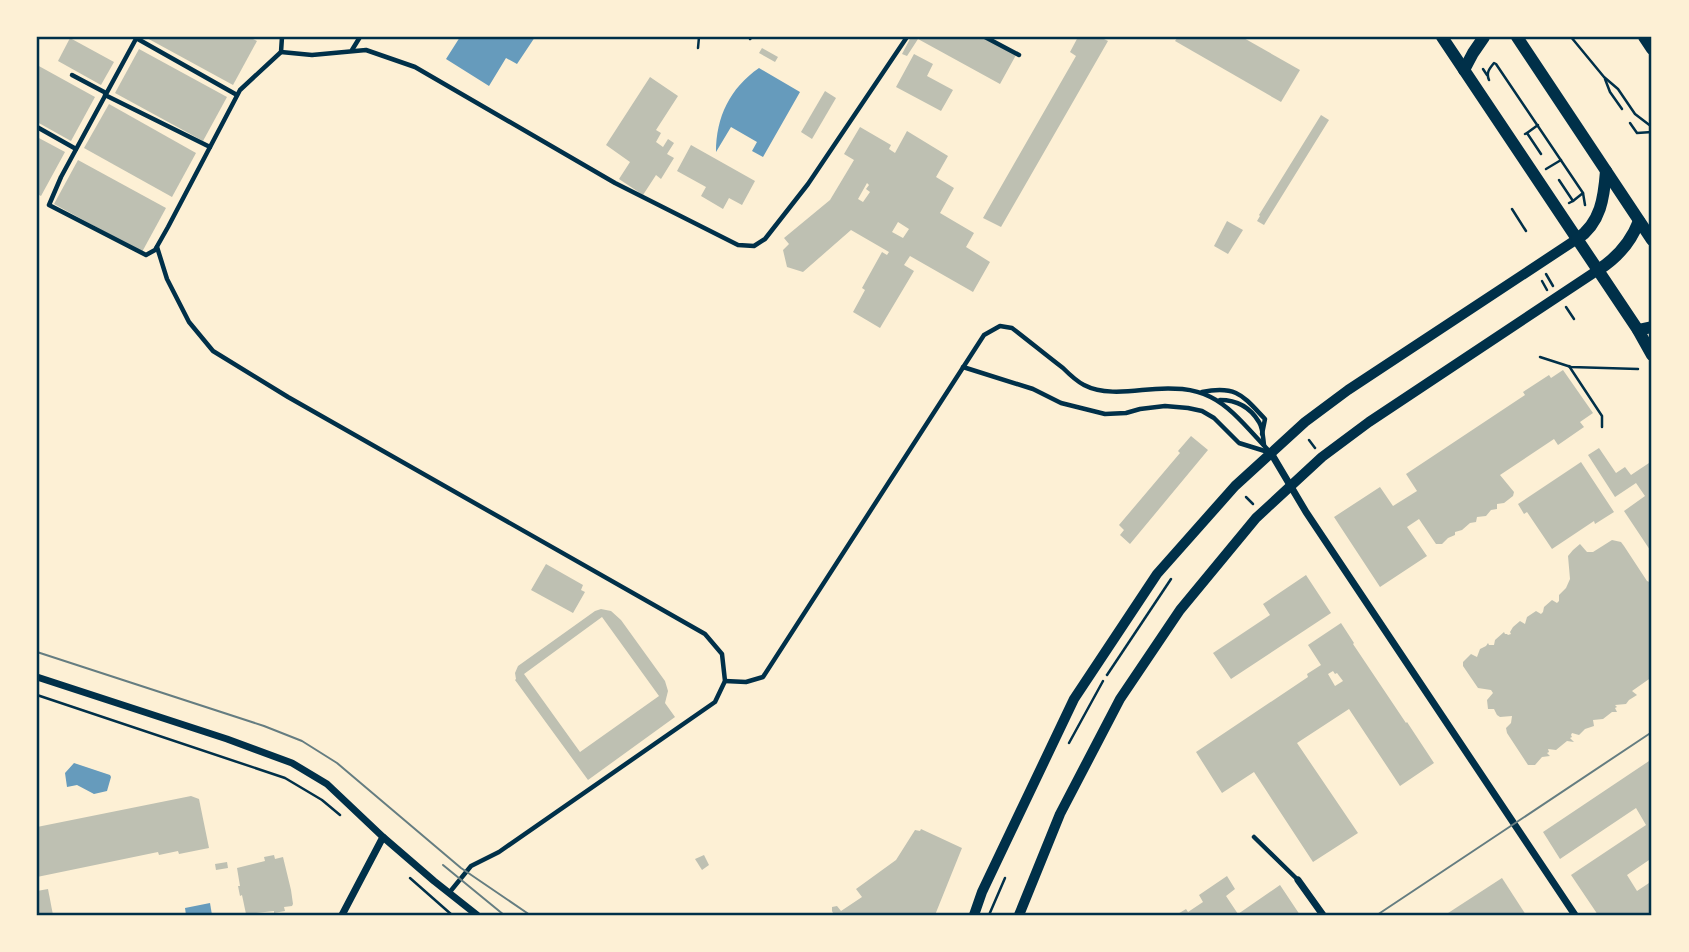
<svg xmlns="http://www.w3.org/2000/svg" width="1689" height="952" viewBox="0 0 1689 952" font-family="Lato,sans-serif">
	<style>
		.water { fill: #669bbc }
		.building { fill: #bec0b2; fill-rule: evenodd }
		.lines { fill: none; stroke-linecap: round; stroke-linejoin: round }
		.path { stroke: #003049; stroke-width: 2.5 }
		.service { stroke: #003049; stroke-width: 4.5 }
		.minor { stroke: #003049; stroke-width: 7 }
		.tertiary { stroke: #003049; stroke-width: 10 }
		.primary { stroke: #003049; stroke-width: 12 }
		.tram { stroke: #657d81; stroke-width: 2 }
		.neatline { fill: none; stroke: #003049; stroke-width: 2.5 }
	</style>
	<rect width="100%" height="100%" fill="#fdf0d5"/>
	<!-- water -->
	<g class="water">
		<polygon points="460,37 535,37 517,64 506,58 489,86 446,59"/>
		<path d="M 759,68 L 800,92 L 763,157 L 752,151 L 757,142 L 731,127 L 716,152 C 716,117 730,88 759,68 Z"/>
		<polygon points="74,763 110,775 111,777 107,791 94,794 77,785 67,787 65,773"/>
		<polygon points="210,903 212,915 186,915 185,908"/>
	</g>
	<!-- building -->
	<g class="building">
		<polygon points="145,37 249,37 257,41 233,85"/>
		<polygon points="911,37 983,37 1016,55 1000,84 918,39 907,56 902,54"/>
		<polygon points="1078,37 1100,37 1108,41 1001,227 983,218 1076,56 1070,52"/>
		<polygon points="1178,37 1242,37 1300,70 1281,102 1175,41"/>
		<polygon points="70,38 114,62 101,85 58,61"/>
		<polygon points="762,48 778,57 775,62 759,53"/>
		<polygon points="139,49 227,97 203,141 115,93"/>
		<polygon points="914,54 933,64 927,76 953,90 941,111 896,87"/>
		<polygon points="37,65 95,97 71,141 37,122"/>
		<polygon points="650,77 678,96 656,130 661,133 656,142 663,147 668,139 674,143 667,154 674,158 661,179 656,175 643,195 619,179 630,162 606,145"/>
		<polygon points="825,91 836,98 812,139 801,132"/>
		<polygon points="109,104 196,153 172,197 84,148"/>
		<polygon points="1321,115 1329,120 1264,225 1257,221 1260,216 1259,215"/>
		<path d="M 860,127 L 891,145 L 889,149 L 895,153 L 907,131 L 948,156 L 936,177 L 954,188 L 940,213 L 974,233 L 966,247 L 990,262 L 973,292 L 910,256 L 904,265 L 914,271 L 880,328 L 853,312 L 865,290 L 862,288 L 882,252 L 887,255 L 889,252 L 851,230 L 803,272 L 787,267 L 783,250 L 789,244 L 784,238 L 830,200 L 854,160 L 844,154 ZM 867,183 L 869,185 L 866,189 L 870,192 L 863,202 L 858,199 ZM 898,222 L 909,229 L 903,238 L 892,232 Z"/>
		<polygon points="37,137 65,152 41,196 39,195 37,200"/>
		<polygon points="691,145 755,181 742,205 729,198 723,209 701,196 706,187 677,171"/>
		<polygon points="78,160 166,208 142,252 54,204"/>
		<polygon points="1227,221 1243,230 1228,254 1214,246"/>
		<polygon points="1563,370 1593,413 1580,422 1584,427 1558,445 1554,439 1500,475 1514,492 1513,496 1504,503 1497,504 1497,509 1491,510 1486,516 1477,517 1476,522 1470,523 1462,530 1455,532 1455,535 1448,538 1442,544 1436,544 1419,519 1407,527 1427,556 1380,587 1334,517 1380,487 1393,506 1417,491 1406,474 1525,395 1523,392 1549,375 1551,378"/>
		<polygon points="1191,436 1208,450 1130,544 1120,535 1124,530 1119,525 1180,453 1178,451"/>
		<polygon points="1599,448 1616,473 1625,467 1631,475 1652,461 1652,553 1624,511 1645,496 1636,483 1615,497 1588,455"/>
		<polygon points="1581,462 1614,512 1595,524 1594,521 1552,549 1527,512 1524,514 1518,504"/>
		<polygon points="1612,540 1621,542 1624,546 1647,581 1652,583 1652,677 1632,691 1637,695 1629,700 1626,704 1615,705 1617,707 1615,708 1617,712 1612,712 1603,719 1593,720 1594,726 1585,729 1579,735 1572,733 1571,735 1572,737 1570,738 1574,742 1567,741 1556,750 1548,749 1549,752 1547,753 1550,756 1542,757 1535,765 1528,765 1507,733 1506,728 1511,723 1512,716 1500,717 1497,715 1494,709 1488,709 1487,700 1493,693 1491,690 1478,688 1463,666 1463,662 1471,654 1477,657 1480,649 1486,646 1488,643 1489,645 1494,645 1495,640 1504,632 1505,634 1507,634 1508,635 1511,634 1510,632 1513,627 1520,621 1525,624 1527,617 1536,611 1541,614 1543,612 1544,607 1552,600 1557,603 1559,601 1559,595 1566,588 1570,579 1568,556 1573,550 1580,544 1587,552 1593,552"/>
		<polygon points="546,564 583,585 581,590 585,592 573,613 531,590"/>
		<polygon points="1306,575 1331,613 1231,679 1213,653 1270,615 1263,604"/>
		<path d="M 601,609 L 611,611 L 621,620 L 665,681 L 668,691 L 665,703 L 675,717 L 588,780 L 515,680 L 516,679 L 515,673 L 518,666 L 595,611 ZM 602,617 L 659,696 L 580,752 L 524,674 Z"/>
		<path d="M 1341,623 L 1354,643 L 1353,644 L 1406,723 L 1407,722 L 1434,763 L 1400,786 L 1349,709 L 1297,743 L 1358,833 L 1313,862 L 1254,772 L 1222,793 L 1196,752 L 1308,677 L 1307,674 L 1321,665 L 1308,645 ZM 1333,671 L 1335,674 L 1337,673 L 1343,681 L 1335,686 L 1328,674 Z"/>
		<polygon points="1652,759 1652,858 1627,875 1637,891 1652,881 1652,915 1598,915 1571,875 1646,825 1636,808 1560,859 1543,832"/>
		<polygon points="191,796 199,799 209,848 179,854 178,851 159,855 158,852 37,877 37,827"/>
		<polygon points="921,829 962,848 935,915 834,915 832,911 832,907 837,906 841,911 862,897 856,889 896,860 915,830 920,831"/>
		<polygon points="274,855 275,859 283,857 291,890 293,904 292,906 284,907 285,911 274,913 274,911 246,914 242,895 240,896 238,886 240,886 237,868 265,861 264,857"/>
		<polygon points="704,855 709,865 702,870 695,859"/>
		<polygon points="227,862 228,868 216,870 215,864"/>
		<polygon points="1227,876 1235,889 1226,896 1238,914 1280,885 1300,915 1176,915 1186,909 1188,912 1203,902 1199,895"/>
		<polygon points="1502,878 1526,915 1445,915"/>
		<polygon points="48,889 53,915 37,915 37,891"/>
	</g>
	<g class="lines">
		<!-- path -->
		<g class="path">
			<polyline points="1571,37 1604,77 1618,89 1635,114 1652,127"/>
			<polyline points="750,39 752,37"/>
			<polyline points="698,48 699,37"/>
			<polyline points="1483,69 1487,75"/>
			<polyline points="1605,79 1610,92 1622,109"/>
			<path d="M 1489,80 C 1486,73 1489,69 1494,63 L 1496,64 L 1583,193 L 1585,205"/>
			<polyline points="1630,123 1637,133 1652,132"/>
			<polyline points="1527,133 1538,125"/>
			<polyline points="1525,134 1527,133 1541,154"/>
			<polyline points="1546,169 1561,160"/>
			<polyline points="1559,180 1573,201 1569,203"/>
			<polyline points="1573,201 1583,193"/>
			<polyline points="1512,209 1526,231"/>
			<polyline points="1546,274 1553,286"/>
			<polyline points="1542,281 1547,290"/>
			<polyline points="1566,307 1574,319"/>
			<polyline points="1540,357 1571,367 1638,369"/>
			<polyline points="1569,366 1602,416 1602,427"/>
			<polyline points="1309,440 1315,448"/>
			<polyline points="1246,497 1253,504"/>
			<polyline points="1107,675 1171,579"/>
			<polyline points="37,695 285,778 322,800 340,815"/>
			<polyline points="1069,743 1103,681"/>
			<polyline points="410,878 452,915"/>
			<polyline points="989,915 1005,878"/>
		</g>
		<!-- service -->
		<g class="service">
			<polyline points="137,37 61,177 49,205 146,255 155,250 168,227 240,90 281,52 282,37"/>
			<polyline points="985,37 1019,55"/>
			<polyline points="136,38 237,95"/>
			<polyline points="352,50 360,37"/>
			<polyline points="281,52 312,55 366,50 415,67 615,183 738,245 754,246 765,239 808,184 907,37"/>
			<polyline points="72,75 106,93"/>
			<polyline points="105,95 210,147"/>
			<polyline points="37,127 76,149"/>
			<polyline points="157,247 167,279 189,322 213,351 288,397 705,634 722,654 725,681 715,702 499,852 471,866 449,893"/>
			<polyline points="963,367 1033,389 1061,403 1105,414 1126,413 1140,409 1165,406 1188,408 1202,411 1214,418 1239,443 1268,452"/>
			<path d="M 1202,392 C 1237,385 1243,396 1265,419 L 1262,434"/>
			<path d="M 1220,400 C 1237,400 1250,407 1259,422 C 1263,428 1263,438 1264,445"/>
			<path d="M 725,681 L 746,682 L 763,677 L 984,335 L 1000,326 L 1012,328 C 1029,341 1046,355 1063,368 C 1069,374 1076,381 1084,385 C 1101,394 1124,392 1142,390 C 1214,382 1225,404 1270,452"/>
			<polyline points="1254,837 1298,880"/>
		</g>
		<!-- minor -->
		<g class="minor">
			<polyline points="1271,453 1306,512 1575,915"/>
			<polyline points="37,677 227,739 292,763 327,784 383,837 434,881 477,915"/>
			<polyline points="1298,880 1323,915"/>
			<polyline points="342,915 383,837"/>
		</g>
		<!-- tertiary -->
		<g class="tertiary">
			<polyline points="974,915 982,892 1074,699 1157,574 1235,486 1305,422 1348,390 1577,239"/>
			<polyline points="1019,915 1060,814 1120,699 1180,610 1256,518 1322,457 1369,422 1598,270"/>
		</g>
		<!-- primary -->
		<g class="primary">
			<polyline points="1442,37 1638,330 1652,355"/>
			<polyline points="1517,37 1652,240"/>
			<polyline points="1644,37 1652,49"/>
			<polyline points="1464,70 1473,53 1484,37"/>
			<path d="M 1577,239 C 1601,223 1604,197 1606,171"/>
			<path d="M 1598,270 C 1617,258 1631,242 1639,221"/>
			<polyline points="1638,330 1652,327"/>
		</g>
		<!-- tram -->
		<g class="tram">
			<polyline points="37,652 264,726 302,741 337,763 461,868 530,915"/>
			<polyline points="443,865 504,915"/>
			<polyline points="1377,915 1652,732"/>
		</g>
	</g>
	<!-- border -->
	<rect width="1689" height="952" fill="none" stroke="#fdf0d5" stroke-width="77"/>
	<rect x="38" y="38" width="1612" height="876" class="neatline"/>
</svg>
